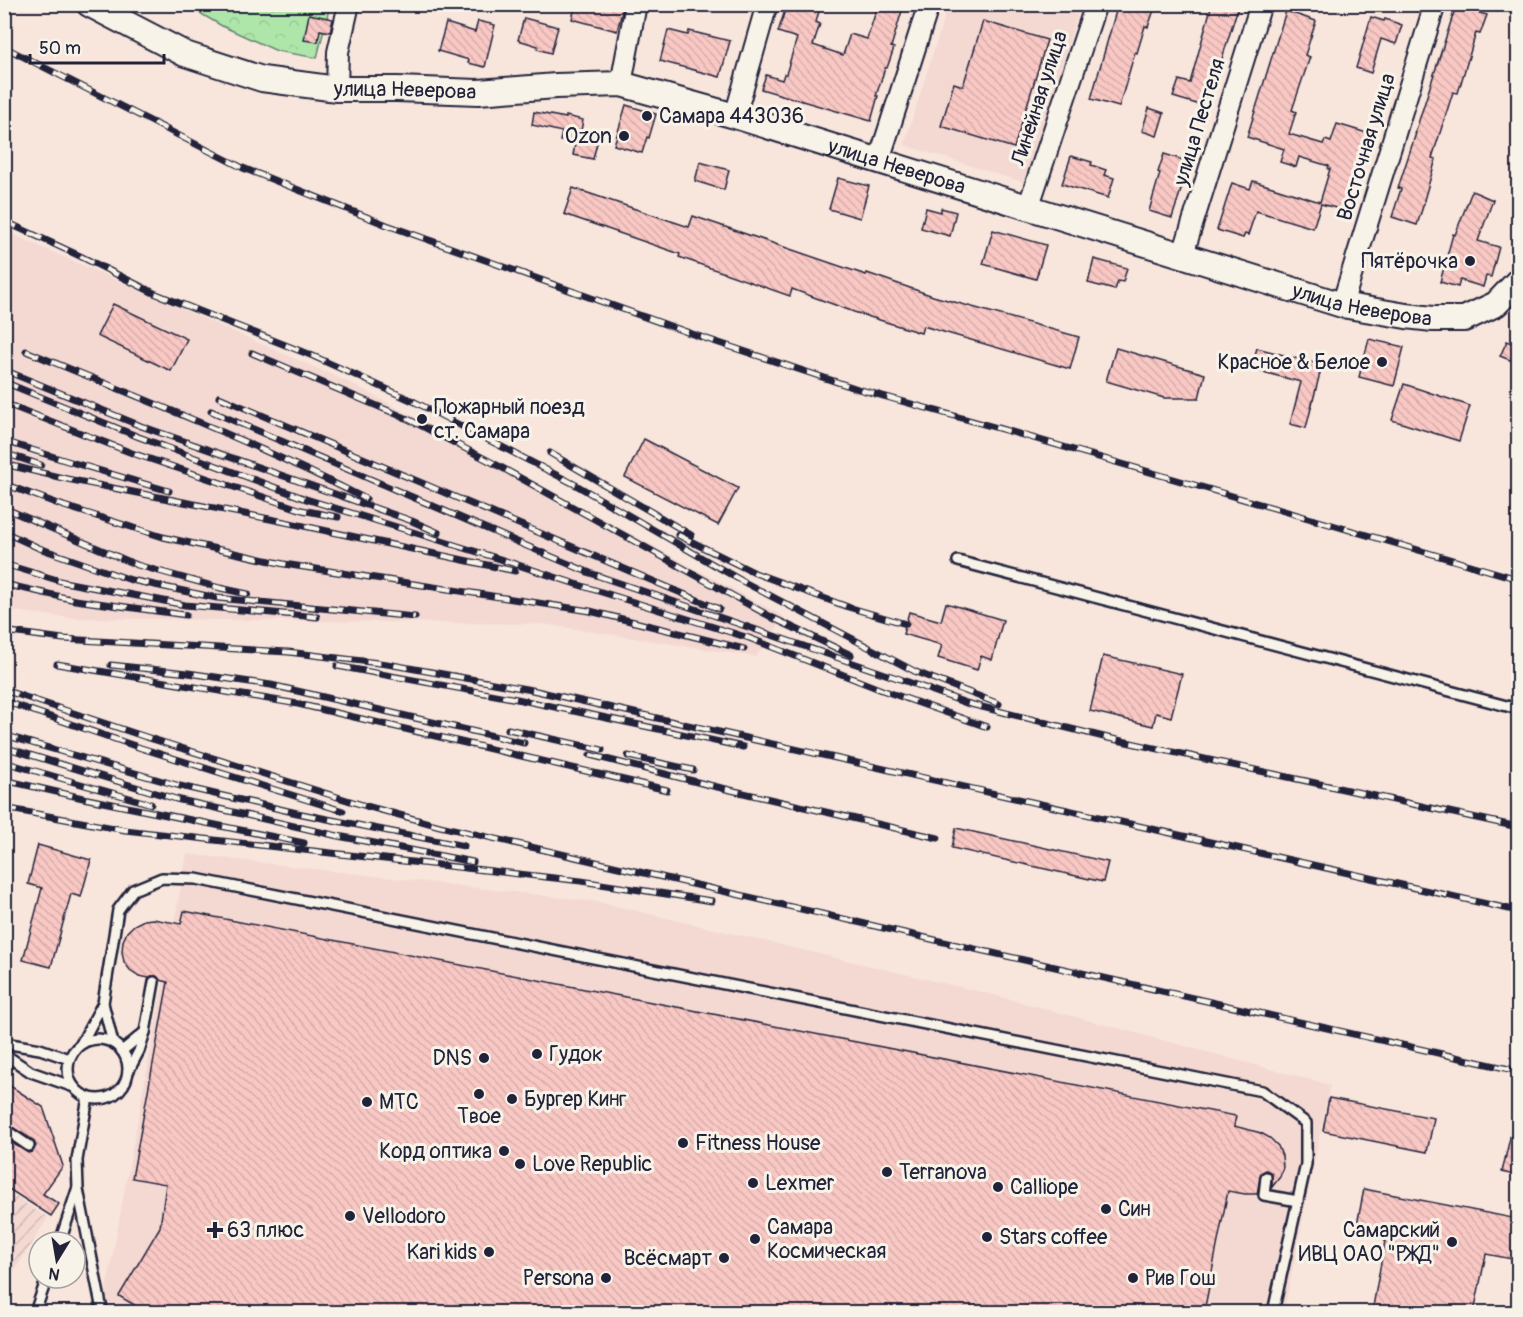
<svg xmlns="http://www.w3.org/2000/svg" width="1523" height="1317" viewBox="0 0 1523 1317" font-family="Pangolin,sans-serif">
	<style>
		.built { fill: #f4d9d3 }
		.industrial { fill: url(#industrial-furrows) }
		.forest { fill: url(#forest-crowns); stroke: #688472; stroke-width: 1.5 }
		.building { fill: url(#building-back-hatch); stroke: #22223b; stroke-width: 1.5 }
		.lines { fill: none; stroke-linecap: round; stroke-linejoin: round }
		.service-casing { stroke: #22223b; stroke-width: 14 }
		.minor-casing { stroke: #22223b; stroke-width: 24 }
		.tertiary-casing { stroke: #22223b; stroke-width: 28 }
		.service { stroke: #f7f3e8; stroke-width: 9 }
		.minor { stroke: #f7f3e8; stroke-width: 20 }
		.tertiary { stroke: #f7f3e8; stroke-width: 24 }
		.rail-casing { stroke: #22223b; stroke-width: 7 }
		.rail { stroke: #f7f3e8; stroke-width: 4.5; stroke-dasharray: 14; stroke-linecap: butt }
		.poi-dot { fill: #22223b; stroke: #f7f3e8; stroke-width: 2 }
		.labels { text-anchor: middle; stroke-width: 6; stroke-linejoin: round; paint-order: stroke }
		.street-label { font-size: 21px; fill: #22223b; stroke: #f7f3e8 }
		.poi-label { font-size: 21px; fill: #22223b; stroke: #f7f3e8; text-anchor: start }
	</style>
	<defs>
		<pattern id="industrial-furrows" width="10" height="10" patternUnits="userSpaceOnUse" patternTransform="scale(1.5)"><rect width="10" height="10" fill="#f4d9d3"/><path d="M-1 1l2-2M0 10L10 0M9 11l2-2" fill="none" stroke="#d1bab6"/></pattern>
		<pattern id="forest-crowns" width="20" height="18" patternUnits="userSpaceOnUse" patternTransform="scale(1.5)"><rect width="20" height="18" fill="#aee6aa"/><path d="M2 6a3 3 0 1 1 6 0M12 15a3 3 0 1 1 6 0" fill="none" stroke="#95c593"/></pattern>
		<pattern id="building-back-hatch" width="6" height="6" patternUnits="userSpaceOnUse" patternTransform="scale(1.5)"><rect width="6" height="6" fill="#f9c8c4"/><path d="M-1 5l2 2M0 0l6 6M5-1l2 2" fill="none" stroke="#d5aca9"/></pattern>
	</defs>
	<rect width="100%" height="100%" fill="#f8e6dd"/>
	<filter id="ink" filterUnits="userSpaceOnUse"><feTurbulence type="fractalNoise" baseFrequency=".0167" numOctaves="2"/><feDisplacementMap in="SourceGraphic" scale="12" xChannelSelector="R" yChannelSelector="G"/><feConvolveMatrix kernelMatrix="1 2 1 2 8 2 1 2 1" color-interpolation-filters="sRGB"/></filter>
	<g filter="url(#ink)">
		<!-- built -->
		<g class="built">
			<polygon points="948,5 1047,5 1078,14 1025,183 904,145"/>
			<polygon points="5,231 353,384 785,617 756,657 542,624 70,618 5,610"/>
			<polygon points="187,854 599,902 994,995 1330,1085 1284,1312 102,1312"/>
		</g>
		<!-- industrial -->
		<polygon class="industrial" points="5,1190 48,1218 5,1286"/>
		<!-- forest -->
		<polygon class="forest" points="186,5 330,5 317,58 277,51 222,26"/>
		<!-- building -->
		<g class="building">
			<polygon points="576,4 624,4 617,31 572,19"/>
			<polygon points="787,4 821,4 816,22 820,24 813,45 843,55 850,34 867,39 877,8 879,9 880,4 904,4 891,47 894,48 887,68 885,68 876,96 878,96 871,121 761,89 766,75 782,80 784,74 786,74 797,38 778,32"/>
			<polygon points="1118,4 1150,4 1149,8 1154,10 1148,27 1145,26 1137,53 1135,52 1119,107 1091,99"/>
			<polygon points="1212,4 1239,4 1207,107 1173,97 1179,80 1190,83"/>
			<polygon points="1456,6 1487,15 1480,34 1476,33 1458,93 1453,92 1432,158 1436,159 1424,200 1425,200 1417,225 1392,217 1401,189 1398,188 1416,133 1415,133"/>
			<polygon points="1286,11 1316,21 1305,55 1310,57 1292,110 1296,112 1289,134 1323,144 1325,140 1331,142 1337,124 1367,133 1343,210 1321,204 1313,228 1256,211 1248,235 1245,234 1243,238 1217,230 1232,183 1250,189 1253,181 1320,202 1330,169 1328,169 1329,166 1299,157 1296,167 1280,162 1284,149 1247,137"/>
			<polygon points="309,14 333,19 330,32 320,30 318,42 304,40"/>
			<polygon points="1371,17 1384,21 1385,19 1402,25 1396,44 1381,39 1371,73 1356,68"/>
			<polygon points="524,18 558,27 551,53 537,49 538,46 518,40"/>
			<polygon points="478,21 495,25 485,67 468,63 469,60 438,51 446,23 475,32"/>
			<polygon points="983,21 1047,40 1014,148 941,126 954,83 963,86"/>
			<polygon points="668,30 688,35 689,31 730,41 720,77 660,61"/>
			<polygon points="626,105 656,114 649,138 647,137 642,153 614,145"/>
			<polygon points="1149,108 1164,113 1157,136 1142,131"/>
			<polygon points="534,112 566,118 566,116 583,120 581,131 599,135 593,159 573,155 575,144 560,141 562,132 532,125"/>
			<polygon points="1164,154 1190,162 1172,218 1149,211 1160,173 1158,172"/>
			<polygon points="1071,156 1092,162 1091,165 1106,170 1104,175 1114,178 1108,198 1062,184"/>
			<polygon points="700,162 729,170 724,190 695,181"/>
			<polygon points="838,178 869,186 860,218 829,209"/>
			<polygon points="573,188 689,227 693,216 866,275 867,273 933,296 1079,337 1070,369 923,326 921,333 854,312 792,289 790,296 679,257 680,254 564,214"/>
			<polygon points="1472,191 1493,200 1478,241 1499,247 1491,277 1486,276 1483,287 1460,280 1458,287 1440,282 1453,234 1455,235"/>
			<polygon points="926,208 941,212 941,208 956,212 950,236 921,228"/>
			<polygon points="993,230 1046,245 1036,279 983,264"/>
			<polygon points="1094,259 1127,268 1123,282 1118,281 1115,290 1088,283"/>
			<polygon points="113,304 187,339 171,371 97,336"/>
			<polygon points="1369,339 1404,347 1394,386 1359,377"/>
			<polygon points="1507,341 1518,346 1518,355 1515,362 1500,356"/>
			<polygon points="1116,348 1205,374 1199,398 1164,398 1106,381"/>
			<polygon points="1257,348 1322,365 1306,428 1290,424 1301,382 1251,369"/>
			<polygon points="1404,384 1470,406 1459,441 1392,420"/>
			<polygon points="644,439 738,488 718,525 625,477"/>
			<polygon points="946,603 1003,620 992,660 981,656 977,670 938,658 942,645 903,634 909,612 941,621"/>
			<polygon points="1103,656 1182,674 1171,717 1156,713 1153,726 1090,711"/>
			<polygon points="956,828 1108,862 1103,882 952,848"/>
			<polygon points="38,845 91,860 81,897 71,894 51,967 23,960 42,888 28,884"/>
			<polygon points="184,911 1236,1116 1234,1126 1261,1133 1270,1138 1278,1146 1282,1156 1283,1167 1280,1177 1272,1187 1272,1174 1266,1170 1261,1173 1257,1194 1245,1194 1228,1191 1204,1312 146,1312 119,1296 160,1227 166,1184 132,1178 168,982 160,980 156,976 151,976 149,978 139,976 130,970 124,962 122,952 123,941 127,932 134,925 144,920 153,919 181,924"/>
			<polygon points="4,1082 43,1107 63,1166 43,1194 59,1204 51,1216 4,1186 4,1138 28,1153 32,1152 36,1146 33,1140 4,1122"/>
			<polygon points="1329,1098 1434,1118 1427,1152 1323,1131"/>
			<polygon points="1513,1125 1518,1126 1518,1176 1502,1172"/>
			<polygon points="1364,1189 1518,1219 1518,1260 1486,1254 1474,1312 1372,1312 1387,1230 1357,1225"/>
		</g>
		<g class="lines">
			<defs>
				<g id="service">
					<polyline points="958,561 1518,709"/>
					<polyline points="103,1003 113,1043"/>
					<circle cx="98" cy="1069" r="30"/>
					<polyline points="4,1043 40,1049 69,1059"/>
					<polyline points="81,1044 103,1003 118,910 133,890 162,878 196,879 1262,1091 1306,1123 1306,1164 1273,1312"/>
					<polyline points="122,1051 145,1032"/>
					<polyline points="4,1054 31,1072 74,1087"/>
					<polyline points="128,1072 139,1051 145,1032 154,982"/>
					<polyline points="88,1097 77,1160 78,1189 102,1310 105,1312"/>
					<polyline points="4,1129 29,1146"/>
					<polyline points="1266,1177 1264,1195 1298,1201"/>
					<polyline points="60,1242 77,1190"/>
					<polyline points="35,1312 47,1278"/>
				</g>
				<g id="minor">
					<polyline points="621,84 636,4"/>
					<polyline points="337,89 338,52 349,4"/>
					<polyline points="735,116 767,4"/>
					<polyline points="879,160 929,4"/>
					<polyline points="1028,208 1096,4"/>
					<polyline points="1183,254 1261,4"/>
					<polyline points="1342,305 1435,4"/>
				</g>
				<g id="tertiary">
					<path id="s1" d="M 89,4 L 185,54 L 262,79 L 337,89 L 397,89 L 478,92 L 556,86 L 621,84 L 735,116 L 1342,305 L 1406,316 L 1433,319 L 1464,319 L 1496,304 L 1518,281"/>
				</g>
			</defs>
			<!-- service casing -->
			<use href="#service" class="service-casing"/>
			<!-- minor casing -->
			<use href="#minor" class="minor-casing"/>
			<!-- tertiary casing -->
			<use href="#tertiary" class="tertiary-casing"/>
			<!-- service -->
			<use href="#service" class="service"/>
			<!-- minor -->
			<use href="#minor" class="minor"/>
			<!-- tertiary -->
			<use href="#tertiary" class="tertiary"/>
			<defs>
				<g id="rail">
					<polyline points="4,47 243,168 387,225 698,336 858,389 1026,436 1518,579"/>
					<polyline points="4,221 80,256 154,293 313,356 413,401 576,485 742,581 916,672 999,704"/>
					<path d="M 26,351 C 141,398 256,443 366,499"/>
					<polyline points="252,353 408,419 497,465 773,618 851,655"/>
					<polyline points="4,370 141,426 412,521 439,533"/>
					<polyline points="4,382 139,437 306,499 500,559 579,585 749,638 882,690 987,727"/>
					<polyline points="219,397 719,609"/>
					<polyline points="4,403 132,453 302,510 338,517"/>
					<polyline points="211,411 590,573 900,679 966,703 1108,738 1518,827"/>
					<polyline points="4,441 64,460 169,491"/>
					<polyline points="4,453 41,465"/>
					<polyline points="550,453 691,535"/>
					<polyline points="4,464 67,479 285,522 515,571"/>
					<polyline points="4,484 64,506 163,537 284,564 590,611 744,649"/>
					<polyline points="4,508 137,565 220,588 248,594"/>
					<polyline points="4,532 39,548 131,580 217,598 415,617"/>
					<polyline points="678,535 755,573 848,607 906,624"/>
					<polyline points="4,564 64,582 185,605 317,617"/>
					<polyline points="4,584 75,600 186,615"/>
					<polyline points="4,631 63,639 288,652 387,664 532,690 1518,911"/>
					<polyline points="57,664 298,704 667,790"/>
					<polyline points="111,665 188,673 271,685 524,743"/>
					<polyline points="337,666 517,699 743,747"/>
					<polyline points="4,690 146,737 366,806 440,826 957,945 1518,1071"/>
					<polyline points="4,701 141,748 343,811"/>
					<polyline points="508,729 602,750"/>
					<polyline points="4,735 180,786 297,813 464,846"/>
					<polyline points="4,747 176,799 338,836 473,862"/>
					<polyline points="590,755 713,786 938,838"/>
					<polyline points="628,756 693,770"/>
					<polyline points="4,762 151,804"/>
					<polyline points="4,780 83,798 304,843"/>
					<polyline points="4,808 125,830 581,881 712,901"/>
				</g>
			</defs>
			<!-- rail casing -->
			<use href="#rail" class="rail-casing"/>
			<!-- rail -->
			<use href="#rail" class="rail"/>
		</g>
	</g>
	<!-- markers -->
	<g class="poi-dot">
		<circle cx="647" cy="116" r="6"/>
		<circle cx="624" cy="136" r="6"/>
		<circle cx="1470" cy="261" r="6"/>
		<circle cx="1382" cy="362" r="6"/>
		<circle cx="422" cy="419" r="6"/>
		<circle cx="537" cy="1054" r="6"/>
		<circle cx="484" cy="1058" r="6"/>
		<circle cx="479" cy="1094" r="6"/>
		<circle cx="512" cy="1099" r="6"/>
		<circle cx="367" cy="1102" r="6"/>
		<circle cx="683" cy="1143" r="6"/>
		<circle cx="504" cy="1151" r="6"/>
		<circle cx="520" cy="1164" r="6"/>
		<circle cx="887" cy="1172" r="6"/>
		<circle cx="753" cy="1183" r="6"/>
		<circle cx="998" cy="1187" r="6"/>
		<circle cx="1106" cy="1209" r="6"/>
		<circle cx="350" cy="1216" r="6"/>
		<path d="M212 1221h6v6h6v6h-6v6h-6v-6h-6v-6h6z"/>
		<circle cx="987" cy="1237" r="6"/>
		<circle cx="755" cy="1239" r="6"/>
		<circle cx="1452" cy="1242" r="6"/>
		<circle cx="489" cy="1252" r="6"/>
		<circle cx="724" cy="1258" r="6"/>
		<circle cx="606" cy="1278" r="6"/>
		<circle cx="1133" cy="1278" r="6"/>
	</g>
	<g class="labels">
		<!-- street labels -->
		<g class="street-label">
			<text dy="7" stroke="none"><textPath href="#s1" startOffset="333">улица Неверова</textPath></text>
			<text transform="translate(1039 98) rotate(-72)" y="7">Линейная улица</text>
			<text transform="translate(1199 122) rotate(-73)" y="7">улица Пестеля</text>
			<text transform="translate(1366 147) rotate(-73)" y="7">Восточная улица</text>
			<text dy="7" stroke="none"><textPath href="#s1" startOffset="837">улица Неверова</textPath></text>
			<text dy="7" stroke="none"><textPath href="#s1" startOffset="1323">улица Неверова</textPath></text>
		</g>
		<!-- poi labels -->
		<g class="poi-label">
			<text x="659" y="123">Самара 443036</text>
			<text x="612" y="143" text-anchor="end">Ozon</text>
			<text x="1458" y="268" text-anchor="end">Пятёрочка</text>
			<text x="1370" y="369" text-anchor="end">Красное &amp; Белое</text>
			<text x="434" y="414">Пожарный поезд<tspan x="434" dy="24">ст. Самара</tspan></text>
			<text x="549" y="1061">Гудок</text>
			<text x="472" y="1065" text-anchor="end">DNS</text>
			<text x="524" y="1106">Бургер Кинг</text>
			<text x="379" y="1109">МТС</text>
			<text x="479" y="1123" text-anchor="middle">Твое</text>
			<text x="695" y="1150">Fitness House</text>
			<text x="492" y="1158" text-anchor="end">Корд оптика</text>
			<text x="532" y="1171">Love Republic</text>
			<text x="899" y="1179">Terranova</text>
			<text x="765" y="1190">Lexmer</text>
			<text x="1010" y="1194">Calliope</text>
			<text x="1118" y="1216">Син</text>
			<text x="362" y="1223">Vellodoro</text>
			<text x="767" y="1234">Самара<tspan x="767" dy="24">Космическая</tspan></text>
			<text x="227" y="1237">63 плюс</text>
			<text x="1440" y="1237" text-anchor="end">Самарский<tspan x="1440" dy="24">ИВЦ ОАО "РЖД"</tspan></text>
			<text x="999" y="1244">Stars coffee</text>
			<text x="477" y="1259" text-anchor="end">Kari kids</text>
			<text x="712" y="1265" text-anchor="end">Всёсмарт</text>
			<text x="594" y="1285" text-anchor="end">Persona</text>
			<text x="1145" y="1285">Рив Гош</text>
		</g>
	</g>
	<!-- margin -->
	<rect width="1523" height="1317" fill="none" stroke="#f7f3e8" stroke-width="24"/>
	<rect x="12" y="12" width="1499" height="1293" fill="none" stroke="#22223b" stroke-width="2" filter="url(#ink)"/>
	<!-- north arrow -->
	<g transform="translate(57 1260) rotate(191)"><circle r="28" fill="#f7f3e8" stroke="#a29fa3" stroke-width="1.5"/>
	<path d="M0-4.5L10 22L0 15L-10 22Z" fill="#22223b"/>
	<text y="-9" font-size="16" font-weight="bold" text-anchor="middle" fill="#22223b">N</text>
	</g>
	<!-- scale -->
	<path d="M30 54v9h134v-9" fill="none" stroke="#22223b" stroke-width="3"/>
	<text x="39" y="54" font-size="18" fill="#22223b" stroke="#f7f3e8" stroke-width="4.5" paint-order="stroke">50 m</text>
</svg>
